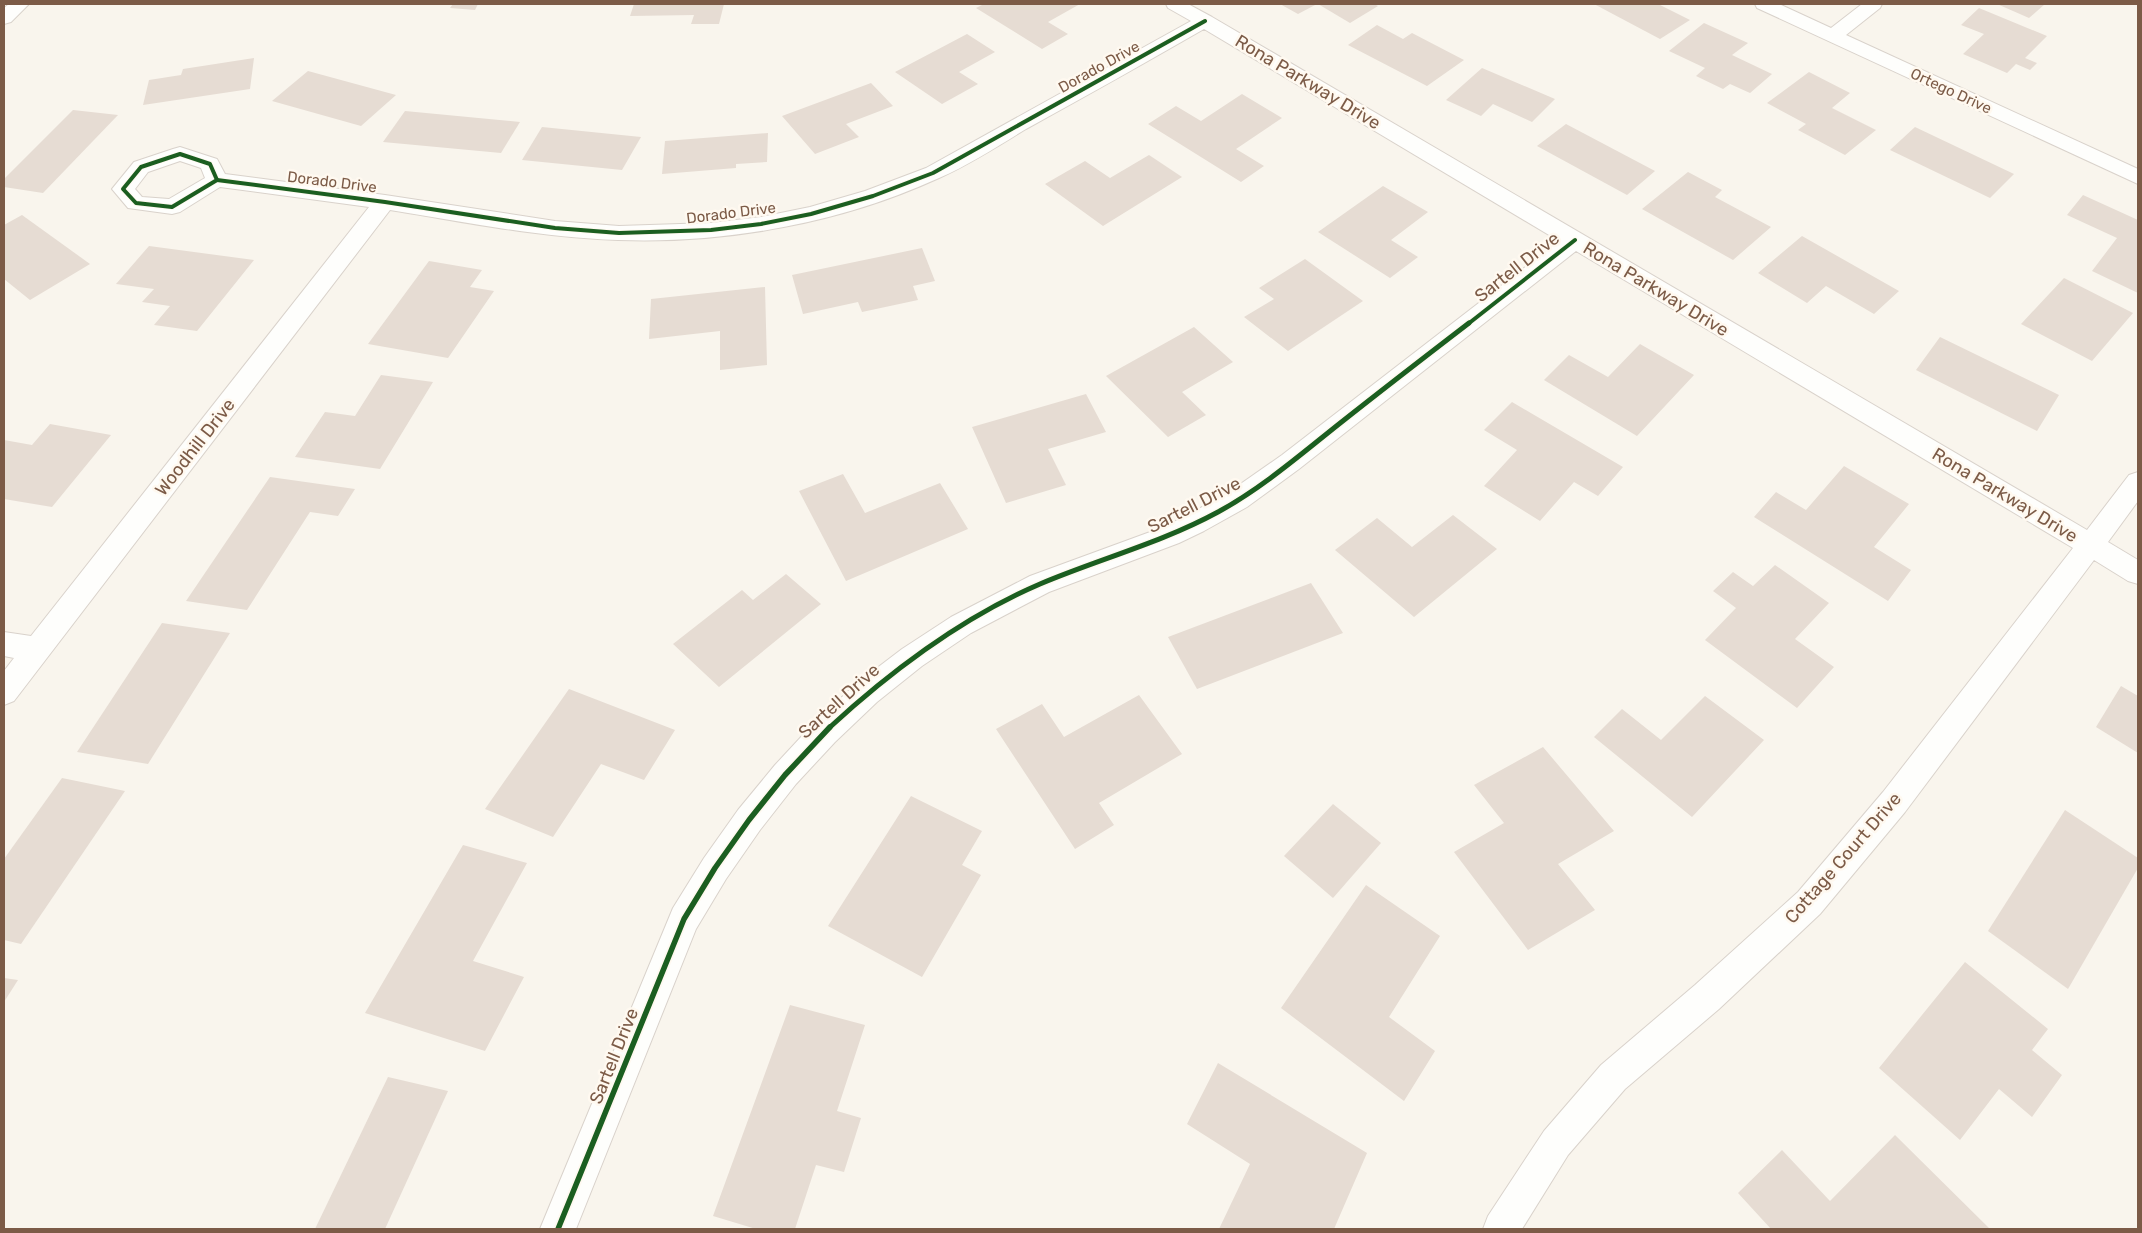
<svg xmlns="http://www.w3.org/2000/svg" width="2142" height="1233" viewBox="0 0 2142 1233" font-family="Rubik,sans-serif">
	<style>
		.building { fill: #e6dcd3 }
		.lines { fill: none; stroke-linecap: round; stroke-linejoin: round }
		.minor-casing { stroke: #d9d2cb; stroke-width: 2 }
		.tertiary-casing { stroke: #d9d2cb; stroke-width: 2 }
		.minor { fill: #fefefc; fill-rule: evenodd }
		.tertiary { fill: #fefefc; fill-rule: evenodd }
		.cycleway-far2-casing { stroke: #fff9f0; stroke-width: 6 }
		.cycleway-far1-casing { stroke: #fff9f0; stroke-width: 8 }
		.cycleway-casing { stroke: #fff9f0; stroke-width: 9 }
		.cycleway-far2 { stroke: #1b5e20; stroke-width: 4 }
		.cycleway-far1 { stroke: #1b5e20; stroke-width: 5 }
		.cycleway { stroke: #1b5e20; stroke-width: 5.5 }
		.labels { text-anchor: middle; stroke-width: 5; stroke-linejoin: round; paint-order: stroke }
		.far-street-label { font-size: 15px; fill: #7c5b47; stroke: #fff9f0 }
		.street-label { font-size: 18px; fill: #7c5b47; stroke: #fff9f0 }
	</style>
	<rect width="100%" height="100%" fill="#f9f5ed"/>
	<!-- building -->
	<g class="building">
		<polygon points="453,4 478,4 475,10 450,8"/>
		<polygon points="634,4 724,4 719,24 691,24 694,15 630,16"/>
		<polygon points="984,4 1008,5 1080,4 1048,22 1068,34 1042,49 976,8"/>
		<polygon points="1280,4 1317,4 1298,14"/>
		<polygon points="1318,4 1374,4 1378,6 1350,23"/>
		<polygon points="1594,4 1658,4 1690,20 1660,39"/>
		<polygon points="1997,4 2045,4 2029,18"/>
		<polygon points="1979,8 2047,36 2025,58 2037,63 2030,70 2016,64 2007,73 1963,54 1984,34 1961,25"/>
		<polygon points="1704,23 1748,43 1732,55 1772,74 1750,93 1730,84 1723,89 1696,76 1705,68 1669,51"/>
		<polygon points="1377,25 1403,39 1412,33 1464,60 1427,86 1348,45"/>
		<polygon points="967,34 995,52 959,72 978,84 942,104 895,72"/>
		<polygon points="254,58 250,89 143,105 149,80 181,75 183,69"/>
		<polygon points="1482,68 1522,85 1555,99 1532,122 1493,104 1481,116 1446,100"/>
		<polygon points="308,71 396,95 361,126 272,101"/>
		<polygon points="1809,72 1850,93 1832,108 1876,130 1845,155 1798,130 1806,124 1767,103"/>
		<polygon points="871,83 893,106 846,124 859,137 815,154 782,116"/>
		<polygon points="1242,94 1282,118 1236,149 1264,166 1241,182 1148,124 1176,106 1201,121"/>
		<polygon points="73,110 118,115 43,193 4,187 4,179"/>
		<polygon points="405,111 520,122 501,153 383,142"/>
		<polygon points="1566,124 1655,171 1627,195 1537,146"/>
		<polygon points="542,127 641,137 622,170 522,160"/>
		<polygon points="1915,127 2014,174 1990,198 1890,150"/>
		<polygon points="768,133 767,162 736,164 736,168 662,174 665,141"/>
		<polygon points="1149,155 1182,177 1103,226 1045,184 1085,161 1110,178"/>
		<polygon points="1688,172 1722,190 1715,197 1771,227 1733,260 1642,209"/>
		<polygon points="1383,186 1428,212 1391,240 1418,257 1390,278 1318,232"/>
		<polygon points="2083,195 2138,220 2138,293 2092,271 2117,238 2067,215"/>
		<polygon points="22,215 90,264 30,300 4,279 4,225"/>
		<polygon points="1802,236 1899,291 1874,314 1826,286 1807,303 1758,273"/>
		<polygon points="149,246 254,260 197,331 154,325 170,306 142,302 154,289 116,284"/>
		<polygon points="922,248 935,281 913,286 918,300 862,312 858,302 803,314 792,275"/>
		<polygon points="1305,259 1363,301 1288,351 1244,317 1274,299 1259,288"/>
		<polygon points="429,261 482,270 470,287 494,291 448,358 368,344"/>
		<polygon points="2064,278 2133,313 2092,361 2021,324"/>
		<polygon points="765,287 767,365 720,370 720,331 649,339 651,299"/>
		<polygon points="1194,327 1233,362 1182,392 1206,415 1168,437 1106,376"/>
		<polygon points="1940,337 2059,395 2037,431 1916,370"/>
		<polygon points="1640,344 1694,375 1637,436 1544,380 1569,355 1608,377"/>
		<polygon points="381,375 433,382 380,469 295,457 325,412 355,416"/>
		<polygon points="1086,394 1106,432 1048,449 1066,485 1006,503 972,427"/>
		<polygon points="1512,402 1623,467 1598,496 1574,482 1540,521 1484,486 1517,450 1484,430"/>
		<polygon points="50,424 111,435 52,507 4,499 4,440 32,445"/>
		<polygon points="1844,466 1909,504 1874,547 1911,570 1888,601 1754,517 1776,492 1806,510"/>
		<polygon points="843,474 865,513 940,483 968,529 846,581 799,491"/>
		<polygon points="270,477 355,489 338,516 310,512 247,610 186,601"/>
		<polygon points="1453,515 1497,549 1414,617 1335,550 1377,518 1412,547"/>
		<polygon points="1775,565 1829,603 1795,639 1834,667 1797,708 1705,640 1736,608 1713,591 1733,572 1753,586"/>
		<polygon points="786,574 821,604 719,687 673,644 742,590 753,600"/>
		<polygon points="1311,583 1343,633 1197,689 1168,637"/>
		<polygon points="162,623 230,633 148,764 77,752"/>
		<polygon points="2121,686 2138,696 2138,753 2096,727"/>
		<polygon points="569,689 675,730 644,780 601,764 553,837 485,809"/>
		<polygon points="1139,695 1182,754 1099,803 1114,825 1075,849 996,729 1042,704 1064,737"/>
		<polygon points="1705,696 1764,740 1692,817 1594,737 1622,709 1661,740"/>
		<polygon points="1543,747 1614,831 1558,864 1595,910 1528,950 1454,852 1504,823 1474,785"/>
		<polygon points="62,778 125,791 21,944 4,940 4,859"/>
		<polygon points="911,796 982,831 962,865 981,875 922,977 828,926"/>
		<polygon points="1333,804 1381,843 1333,898 1284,856"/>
		<polygon points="2065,810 2138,858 2138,868 2068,989 1988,931"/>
		<polygon points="463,845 527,863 473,961 524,977 485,1051 365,1013"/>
		<polygon points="1366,885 1440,936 1389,1017 1435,1051 1404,1101 1281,1008"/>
		<polygon points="1965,962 2048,1029 2032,1050 2062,1075 2032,1117 1999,1089 1960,1140 1879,1068"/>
		<polygon points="4,978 18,980 4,1002"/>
		<polygon points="790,1005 865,1025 837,1111 861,1118 844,1172 816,1165 795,1229 756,1229 713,1216"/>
		<polygon points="1218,1063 1367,1153 1334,1229 1219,1229 1250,1164 1187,1124"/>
		<polygon points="388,1077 448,1091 385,1229 315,1229"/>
		<polygon points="1895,1135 1990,1229 1771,1229 1738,1193 1782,1150 1830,1201"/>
	</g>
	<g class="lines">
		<defs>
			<g id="minor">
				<path d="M 1166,4 L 1188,4 L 1212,17 L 2087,530 L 2129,475 L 2138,472 L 2138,501 L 2108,542 L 2138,560 L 2138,584 L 2128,581 L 2094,560 L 1905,812 L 1820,914 L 1719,1009 L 1625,1089 L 1568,1155 L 1522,1229 L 1483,1229 L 1488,1216 L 1544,1131 L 1601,1065 L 1695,985 L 1798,892 L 1883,792 L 2073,548 L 1576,251 L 1299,469 L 1247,507 L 1204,531 L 1179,543 L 1049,592 L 971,633 L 922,666 L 877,702 L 835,742 L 796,784 L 760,830 L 726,879 L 696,929 L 576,1229 L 540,1229 L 673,908 L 704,858 L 738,810 L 775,765 L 814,723 L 856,684 L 902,649 L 951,617 L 1030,576 L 1161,528 L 1186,516 L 1229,492 L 1282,455 L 1559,241 L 1204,29 C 1145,63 1086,96 1026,129 C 998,146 969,165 939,178 C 841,223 726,244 618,240 C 542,238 466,222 390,210 L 14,701 L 4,705 L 4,671 L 14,658 L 4,656 L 4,632 L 31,636 L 369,207 L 220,187 L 180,212 L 172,214 L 128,208 L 112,189 L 134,162 L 173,149 L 180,147 L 217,159 L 225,174 L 385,195 L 555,221 L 619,226 L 711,223 L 761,217 L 810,207 L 865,191 L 926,168 L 1191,21 L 1168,8 ZM 180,161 L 201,168 L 205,178 L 169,199 L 142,197 L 135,189 L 148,172 Z"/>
				<polygon points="1755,4 1779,4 1831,28 1862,4 1882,4 1880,8 1846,35 2138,169 2138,184 1757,8"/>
			</g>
			<polygon id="tertiary" points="9,4 29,4 11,22 4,24 4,8"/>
		</defs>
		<!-- minor casing -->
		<use href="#minor" class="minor-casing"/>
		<!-- tertiary casing -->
		<use href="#tertiary" class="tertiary-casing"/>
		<!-- minor -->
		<use href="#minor" class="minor"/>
		<!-- tertiary -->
		<use href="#tertiary" class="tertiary"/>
		<defs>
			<g id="cycleway-far2">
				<polygon points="180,154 210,164 217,180 172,207 136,203 123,189 141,167"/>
				<polyline points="217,180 385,202 555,228 619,233 711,230 761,224 811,214 873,196 933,173 1205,21"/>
				<polyline points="1468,324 1575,240"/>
			</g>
			<path id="cycleway-far1" d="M 829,728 C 892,670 961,618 1040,584 C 1099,559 1161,543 1218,512 C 1262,488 1300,455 1339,424 C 1382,390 1426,356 1469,323"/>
			<polyline id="cycleway" points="558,1229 684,919 715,868 749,820 785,775 830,727"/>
		</defs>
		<!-- cycleway-far2 casing -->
		<use href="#cycleway-far2" class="cycleway-far2-casing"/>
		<!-- cycleway-far1 casing -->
		<use href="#cycleway-far1" class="cycleway-far1-casing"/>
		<!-- cycleway casing -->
		<use href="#cycleway" class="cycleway-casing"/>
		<!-- cycleway-far2 -->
		<use href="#cycleway-far2" class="cycleway-far2"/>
		<!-- cycleway-far1 -->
		<use href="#cycleway-far1" class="cycleway-far1"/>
		<!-- cycleway -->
		<use href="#cycleway" class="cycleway"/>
	</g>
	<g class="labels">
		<!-- far-street labels -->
		<g class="far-street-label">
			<text transform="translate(1099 67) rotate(-29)" y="5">Dorado Drive</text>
			<text transform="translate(1951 91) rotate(25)" y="5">Ortego Drive</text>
			<text transform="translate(332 182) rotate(7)" y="5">Dorado Drive</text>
			<text transform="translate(731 213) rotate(-7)" y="5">Dorado Drive</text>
		</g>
		<!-- street labels -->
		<g class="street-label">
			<text transform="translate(1308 82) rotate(31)" y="6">Rona Parkway Drive</text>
			<text transform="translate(1517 267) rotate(-38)" y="6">Sartell Drive</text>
			<text transform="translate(1656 289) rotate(31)" y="6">Rona Parkway Drive</text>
			<text transform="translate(195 447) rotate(-52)" y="6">Woodhill Drive</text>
			<text transform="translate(2005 495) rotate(31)" y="6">Rona Parkway Drive</text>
			<text transform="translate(1194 505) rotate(-27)" y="6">Sartell Drive</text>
			<text transform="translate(839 701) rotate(-42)" y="6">Sartell Drive</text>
			<text transform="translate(1843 858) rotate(-49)" y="6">Cottage Court Drive</text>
			<text transform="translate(614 1056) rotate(-68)" y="6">Sartell Drive</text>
		</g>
	</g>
	<!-- border -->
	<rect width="2142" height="1233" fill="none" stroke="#7c5b47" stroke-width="10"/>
</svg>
